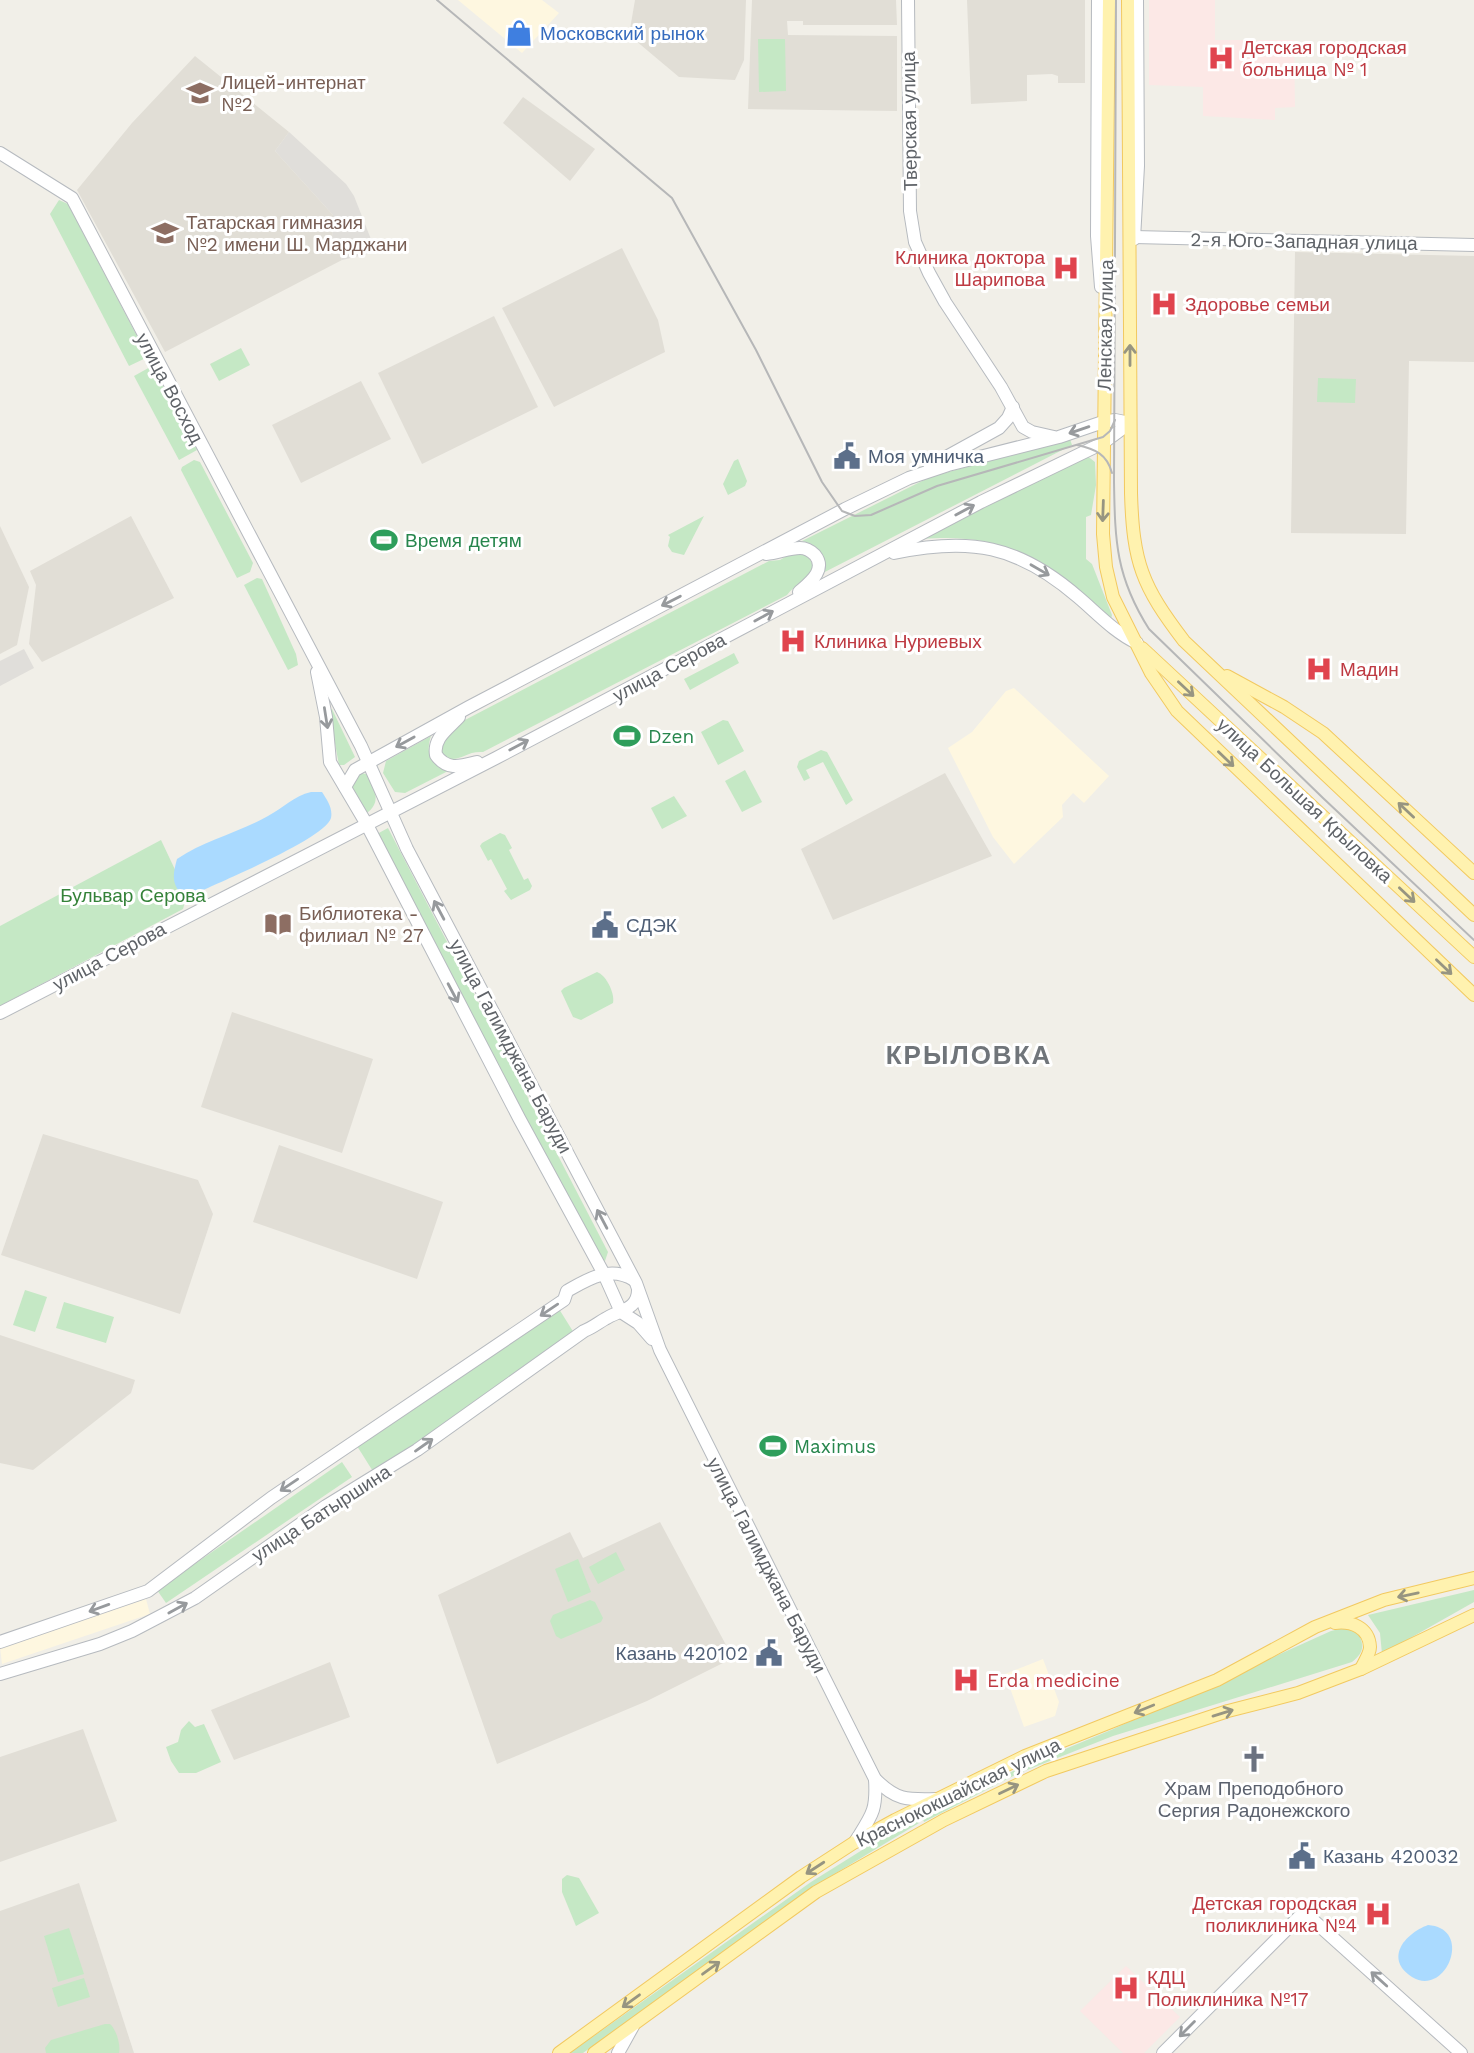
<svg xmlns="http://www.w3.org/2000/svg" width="1474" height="2053" viewBox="0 0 1474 2053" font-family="'Work Sans',sans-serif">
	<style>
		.commercial { fill: #fef7e0 }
		.industrial { fill: #e0deda }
		.education { fill: #e1ded6 }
		.medical { fill: #fce8e6 }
		.green { fill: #c5e8c5 }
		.water { fill: #aadaff }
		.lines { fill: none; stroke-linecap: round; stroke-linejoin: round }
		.secondary-casing { stroke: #b6babf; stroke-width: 14 }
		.primary-casing { stroke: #f2c960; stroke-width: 14 }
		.secondary { stroke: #fff; stroke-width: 12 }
		.primary { stroke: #fff2af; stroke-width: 12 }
		.tram { stroke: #b6b7b8; stroke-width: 2 }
		.oneway { stroke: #979581 }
		.oneway2 { stroke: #979a9d }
		.labels { text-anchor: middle; stroke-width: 6; stroke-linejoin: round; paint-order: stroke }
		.shop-label { font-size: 19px; fill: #366cbe; stroke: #fff; text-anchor: start }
		.health-label { font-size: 19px; fill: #be3a42; stroke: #fff; text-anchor: start }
		.education-label { font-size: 19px; fill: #785e54; stroke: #fff; text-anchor: start }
		.street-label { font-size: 19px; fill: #5f6368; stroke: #fff }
		.service-label { font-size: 19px; fill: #4e5e75; stroke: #fff; text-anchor: start }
		.leisure-label { font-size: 19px; fill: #27864d; stroke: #fff; text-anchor: start }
		.park-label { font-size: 19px; fill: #348238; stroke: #fff }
		.worship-label { font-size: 19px; fill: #5b616d; stroke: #fff }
		.district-label { font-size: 26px; font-weight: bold; letter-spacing: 2px; fill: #70757a; stroke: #fff }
	</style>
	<rect width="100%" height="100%" fill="#f1efe8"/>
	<!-- commercial -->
	<g class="commercial">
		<polygon points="458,0 542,0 559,13 522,53"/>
		<polygon points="1014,688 1109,776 1084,803 1073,793 1062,805 1063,817 1014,864 993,837 948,748 972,732 1006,691"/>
		<polygon points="146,1599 150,1614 2,1664 0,1647"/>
		<polygon points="1043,1659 1059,1702 1055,1716 1024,1727 1005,1674"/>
	</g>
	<!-- industrial -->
	<g class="industrial">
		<polygon points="289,132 346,184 354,196 376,252 342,260 332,239 333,215 275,151"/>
		<polygon points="24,649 34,668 0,686 0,661"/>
	</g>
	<!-- education -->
	<g class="education">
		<polygon points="635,0 746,0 744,60 735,80 679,77 629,35"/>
		<polygon points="752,0 896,0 897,25 803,25 803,21 787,21 788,35 897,36 897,111 748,109"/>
		<polygon points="967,0 1085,0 1085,83 1058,83 1058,76 1052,74 1027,75 1027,101 971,104"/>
		<polygon points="195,56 289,132 275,151 333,215 332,239 342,260 165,352 77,190 132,123"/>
		<polygon points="523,97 595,149 570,181 503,123"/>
		<polygon points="622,248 658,320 665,352 554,407 502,308"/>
		<polygon points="1295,252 1474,256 1474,362 1409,361 1406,534 1291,533"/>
		<polygon points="494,316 538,407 422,464 378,373"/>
		<polygon points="361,381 391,439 301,483 272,425"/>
		<polygon points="131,516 174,598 42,662 29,644 36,585 30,571"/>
		<polygon points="0,526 29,587 17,645 0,654"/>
		<polygon points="945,773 992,856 833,920 801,849"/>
		<polygon points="232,1012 373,1059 342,1153 201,1107"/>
		<polygon points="43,1134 198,1180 213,1214 180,1314 1,1255"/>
		<polygon points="279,1145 443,1202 417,1279 253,1222"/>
		<polygon points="0,1335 135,1380 131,1393 33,1470 0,1463"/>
		<polygon points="660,1522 733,1658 647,1701 497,1764 438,1595 570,1532 583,1558"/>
		<polygon points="330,1662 350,1717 234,1760 211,1710"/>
		<polygon points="83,1729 117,1821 0,1862 0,1757"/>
		<polygon points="79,1883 134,2053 0,2053 0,1911"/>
	</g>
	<!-- medical -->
	<g class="medical">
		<polygon points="1149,0 1215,0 1215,40 1294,40 1295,107 1275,108 1275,120 1203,116 1203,87 1149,85"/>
		<polygon points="1126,1966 1180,2017 1144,2053 1123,2053 1080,2011"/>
	</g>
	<!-- green -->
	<g class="green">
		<polygon points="758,39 785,39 786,91 759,92"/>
		<polygon points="59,200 68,204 148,357 129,366 50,214"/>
		<polygon points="241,348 250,365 219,381 210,364"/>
		<polygon points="152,366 197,450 179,460 134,376"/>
		<polygon points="1318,378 1356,379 1355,403 1317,402"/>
		<path d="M 1070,439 L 1072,445 L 819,575 C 823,558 822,545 802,541 L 930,477 Z"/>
		<path d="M 1086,455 L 1095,462 L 1096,485 L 1091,515 L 1086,517 L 1086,559 L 1092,564 L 1112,615 L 1111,619 C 1048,563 1011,532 922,539 Z"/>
		<polygon points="738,459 747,481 745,486 728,495 723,484 734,461"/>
		<polygon points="194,460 200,462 253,563 250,572 237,578 181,470 182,467"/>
		<polygon points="704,516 684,555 672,552 668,546 670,537 668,535"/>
		<path d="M 797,550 L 808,555 L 814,568 C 807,581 795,584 787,595 L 483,752 C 464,751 464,762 443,758 L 439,744 C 445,733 457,730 465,720 L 769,561 L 780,560 Z"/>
		<polygon points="257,578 262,579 296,654 298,665 288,670 244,585"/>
		<polygon points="734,653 739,663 690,690 684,679"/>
		<polygon points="332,709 355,757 344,765 339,765 329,711"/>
		<polygon points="723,720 728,721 744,751 718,765 701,732"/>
		<path d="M 431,736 C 425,753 431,767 450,770 L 405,793 L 395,792 L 383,773 L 386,761 Z"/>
		<polygon points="821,750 827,752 853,800 846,805 823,762 806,770 810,778 804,781 797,767 799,761"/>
		<polygon points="745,770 762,802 742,812 725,781"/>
		<path d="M 361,773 L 366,774 C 374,787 382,801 368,812 L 365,812 L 352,790 L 354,779 Z"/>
		<polygon points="674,796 687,816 662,829 651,808"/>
		<polygon points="388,828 608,1252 605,1261 597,1259 377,834"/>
		<polygon points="500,833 505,835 512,848 509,850 524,880 528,878 532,886 530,890 511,900 504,891 507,889 491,859 488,861 480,846 482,843"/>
		<polygon points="161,840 187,895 183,909 0,1006 0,926"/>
		<path d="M 597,972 C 606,975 615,993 613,1003 L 581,1020 L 573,1017 L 561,991 L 564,988 Z"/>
		<polygon points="25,1290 47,1297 35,1332 13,1325"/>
		<polygon points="64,1302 114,1317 106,1343 56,1328"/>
		<polygon points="559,1309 574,1333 374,1473 357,1446"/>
		<polygon points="342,1462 352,1477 166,1603 157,1590"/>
		<polygon points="616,1552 625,1570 598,1584 589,1567"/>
		<polygon points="578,1559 591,1592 568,1602 555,1569"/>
		<polygon points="1474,1590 1474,1602 1382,1654 1380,1633 1368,1615"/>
		<polygon points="590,1600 595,1602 603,1618 601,1622 561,1639 556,1636 550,1621 553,1615"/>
		<path d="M 1347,1627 L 1357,1631 C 1365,1645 1364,1653 1352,1662 L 1113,1736 L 1017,1774 L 924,1822 L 923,1819 L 926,1817 L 1015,1770 L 1111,1730 L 1331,1631 Z"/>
		<polygon points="189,1721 195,1727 204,1724 221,1762 196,1773 179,1773 171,1761 166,1747 178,1742 181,1730"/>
		<polygon points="917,1821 919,1823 813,1887 583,2053 570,2053 811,1882 875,1842"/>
		<polygon points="567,1875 579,1878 599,1913 576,1926 562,1892 562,1879"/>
		<polygon points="69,1928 84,1974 58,1982 44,1936"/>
		<polygon points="84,1978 90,1997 58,2007 52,1988"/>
		<path d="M 105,2024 L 110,2024 C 116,2029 121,2045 119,2053 L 46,2053 L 45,2048 L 51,2040 Z"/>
	</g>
	<!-- water -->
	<g class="water">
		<path d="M 311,792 L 322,792 C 327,800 333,808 331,818 C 326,838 222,881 199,892 L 182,895 C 171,883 173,874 177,859 C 205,840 238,833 268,816 C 283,808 294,796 311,792 Z"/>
		<path d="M 1428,1925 C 1474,1928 1446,1998 1412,1977 C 1384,1959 1404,1934 1428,1925 Z"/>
	</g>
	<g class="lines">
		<defs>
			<g id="secondary">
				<polyline points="908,0 910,211 915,242 929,273 945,302 1001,387 1023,427 1032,432 1054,437"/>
				<polyline points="1098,0 1097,236 1101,287"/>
				<path d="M 0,153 L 72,198 L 361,746 L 407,849 L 636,1283 L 660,1350 L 875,1779 C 896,1800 906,1800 936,1799"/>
				<polyline points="1134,237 1474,245"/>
				<polyline points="1134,239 1138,166 1137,0"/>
				<polyline points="930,466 999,428 1008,418 1013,407"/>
				<path d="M 894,553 C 970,537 1018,545 1078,597 C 1097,613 1114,632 1137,643"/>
				<path d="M 766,554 C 778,553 789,548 800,548 C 806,548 811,551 815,555 C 827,570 809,583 799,592"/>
				<polyline points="317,672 326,717 330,762 366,823 519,1118 604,1274 621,1312 638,1323 652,1339"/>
				<path d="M 459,717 C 448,729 433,738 436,755 C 447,771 461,766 477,762"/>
				<polyline points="345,787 355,770 469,707 845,509 909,478 948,465 1059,437 1103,422 1115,420 1130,423"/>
				<polyline points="0,1013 496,758 981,502 1103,443 1130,423"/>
				<path d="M 0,1642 L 148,1591 L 271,1498 L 564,1300 L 567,1291 C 588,1279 610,1265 634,1280"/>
				<path d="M 0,1674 L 100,1644 L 132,1631 L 195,1598 L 326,1506 L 417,1450 L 584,1331 C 592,1328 598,1323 605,1319 C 619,1310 638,1310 638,1290"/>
				<path d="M 855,1842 C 872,1815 877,1811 875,1779"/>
				<polyline points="618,2053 633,2026"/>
				<polyline points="1163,2053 1304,1912 1461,2053"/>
			</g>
			<g id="primary">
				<polyline points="1109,0 1103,534 1106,567 1113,597 1151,673 1177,711 1474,995"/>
				<path d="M 1128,0 L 1131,493 C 1133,563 1142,586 1184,641 L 1474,915"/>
				<polyline points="1142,648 1474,957"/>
				<polyline points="1227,676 1284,707 1323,733 1474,873"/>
				<path d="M 1335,1623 C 1351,1621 1369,1627 1370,1647 C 1370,1654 1364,1662 1361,1669"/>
				<polyline points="559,2053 801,1877 855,1842 895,1820 1025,1756 1217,1680 1315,1627 1384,1600 1474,1578"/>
				<polyline points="594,2053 816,1892 944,1820 1046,1771 1228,1711 1298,1693 1361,1669 1474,1615"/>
			</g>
		</defs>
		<!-- secondary casing -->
		<use href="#secondary" class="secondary-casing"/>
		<!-- primary casing -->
		<use href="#primary" class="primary-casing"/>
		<!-- secondary -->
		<use href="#secondary" class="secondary"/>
		<!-- primary -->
		<use href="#primary" class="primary"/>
		<!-- tram -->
		<g class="tram">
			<polyline points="437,0 672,198 756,350 822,482 842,511 855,516 871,515 937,486 1103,437 1110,431 1115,420"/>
			<path d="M 1116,0 L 1114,482 C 1115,542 1116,577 1149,629 L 1323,798 L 1474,940"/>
			<path d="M 1077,445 C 1095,449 1107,454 1112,473"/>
		</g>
	</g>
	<!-- one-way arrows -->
	<defs><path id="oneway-shaft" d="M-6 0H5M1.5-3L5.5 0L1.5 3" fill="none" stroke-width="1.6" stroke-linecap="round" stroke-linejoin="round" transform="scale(1.75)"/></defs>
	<g class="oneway">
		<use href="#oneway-shaft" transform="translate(1130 355) rotate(-90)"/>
		<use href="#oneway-shaft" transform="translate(1103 511) rotate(92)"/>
		<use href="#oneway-shaft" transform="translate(1186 689) rotate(43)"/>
		<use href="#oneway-shaft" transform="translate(1226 759) rotate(44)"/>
		<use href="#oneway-shaft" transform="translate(1406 810) rotate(-137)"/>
		<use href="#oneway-shaft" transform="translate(1407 895) rotate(43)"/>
		<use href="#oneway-shaft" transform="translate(1444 967) rotate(44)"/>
		<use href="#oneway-shaft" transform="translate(1408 1595) rotate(168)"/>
		<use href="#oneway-shaft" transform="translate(1144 1709) rotate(158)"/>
		<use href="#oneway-shaft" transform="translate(1223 1713) rotate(-17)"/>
		<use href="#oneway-shaft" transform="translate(1009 1789) rotate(-26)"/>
		<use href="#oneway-shaft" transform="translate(815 1868) rotate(147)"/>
		<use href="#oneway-shaft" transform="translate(711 1968) rotate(-36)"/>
		<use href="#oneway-shaft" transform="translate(631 2001) rotate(144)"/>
	</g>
	<g class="oneway2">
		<use href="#oneway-shaft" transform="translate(1079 430) rotate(161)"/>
		<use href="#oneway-shaft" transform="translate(965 510) rotate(-28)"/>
		<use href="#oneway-shaft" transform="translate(1040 570) rotate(30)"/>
		<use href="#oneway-shaft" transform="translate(671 601) rotate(153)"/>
		<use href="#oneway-shaft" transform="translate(764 616) rotate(-29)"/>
		<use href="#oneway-shaft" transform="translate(326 718) rotate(81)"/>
		<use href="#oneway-shaft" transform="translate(405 742) rotate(151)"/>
		<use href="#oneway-shaft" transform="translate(519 745) rotate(-28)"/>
		<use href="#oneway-shaft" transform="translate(439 910) rotate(-118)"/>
		<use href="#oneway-shaft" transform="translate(453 993) rotate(62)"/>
		<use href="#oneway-shaft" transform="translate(602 1219) rotate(-118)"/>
		<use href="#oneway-shaft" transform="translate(549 1310) rotate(146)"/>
		<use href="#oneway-shaft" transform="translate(424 1445) rotate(-35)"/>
		<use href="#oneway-shaft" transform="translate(289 1485) rotate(146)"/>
		<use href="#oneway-shaft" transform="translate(99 1608) rotate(160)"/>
		<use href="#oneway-shaft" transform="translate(178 1608) rotate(-29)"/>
		<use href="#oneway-shaft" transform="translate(1379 1979) rotate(-138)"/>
		<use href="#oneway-shaft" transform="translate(1187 2029) rotate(135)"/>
	</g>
	<!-- icons -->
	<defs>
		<symbol id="shop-bare" viewBox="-9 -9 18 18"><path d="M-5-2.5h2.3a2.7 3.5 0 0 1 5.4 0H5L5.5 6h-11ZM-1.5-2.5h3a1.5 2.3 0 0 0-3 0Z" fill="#3f7fe0" stroke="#fff" stroke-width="2.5" paint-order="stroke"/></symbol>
		<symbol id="hospital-bare" viewBox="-9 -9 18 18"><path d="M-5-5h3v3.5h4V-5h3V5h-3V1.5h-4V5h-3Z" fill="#e0444e" stroke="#fff" stroke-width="2.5" paint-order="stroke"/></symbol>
		<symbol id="school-bare" viewBox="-9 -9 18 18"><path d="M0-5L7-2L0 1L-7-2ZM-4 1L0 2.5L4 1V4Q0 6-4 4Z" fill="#8d6e63" stroke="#fff" stroke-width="2.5" paint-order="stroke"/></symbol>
		<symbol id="civic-bare" viewBox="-9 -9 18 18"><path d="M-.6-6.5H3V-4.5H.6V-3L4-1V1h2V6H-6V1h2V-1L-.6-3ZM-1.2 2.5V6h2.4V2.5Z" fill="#5c6f8a" stroke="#fff" stroke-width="2.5" paint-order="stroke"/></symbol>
		<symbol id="stadium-bare" viewBox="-9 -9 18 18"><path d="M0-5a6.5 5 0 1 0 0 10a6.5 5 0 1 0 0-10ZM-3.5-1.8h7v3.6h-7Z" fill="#2e9e5b" stroke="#fff" stroke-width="2.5" paint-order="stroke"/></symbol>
		<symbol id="library-bare" viewBox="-9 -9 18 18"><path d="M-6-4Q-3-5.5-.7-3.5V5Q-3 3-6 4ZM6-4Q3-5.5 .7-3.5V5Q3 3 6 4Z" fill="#8d6e63" stroke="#fff" stroke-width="2.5" paint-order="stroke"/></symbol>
		<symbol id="church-bare" viewBox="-9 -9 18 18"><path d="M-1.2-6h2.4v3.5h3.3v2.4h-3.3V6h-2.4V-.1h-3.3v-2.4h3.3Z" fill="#6b7280" stroke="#fff" stroke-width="2.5" paint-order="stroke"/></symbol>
	</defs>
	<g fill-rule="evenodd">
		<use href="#shop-bare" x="500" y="14" width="38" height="38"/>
		<use href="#hospital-bare" x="1202" y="39" width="38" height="38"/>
		<use href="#school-bare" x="181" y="74" width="38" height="38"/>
		<use href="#school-bare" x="146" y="214" width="38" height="38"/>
		<use href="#hospital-bare" x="1047" y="249" width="38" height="38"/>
		<use href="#hospital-bare" x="1145" y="285" width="38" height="38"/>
		<use href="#civic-bare" x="828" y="437" width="38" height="38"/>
		<use href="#stadium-bare" x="365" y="521" width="38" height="38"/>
		<use href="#hospital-bare" x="774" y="622" width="38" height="38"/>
		<use href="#hospital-bare" x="1300" y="650" width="38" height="38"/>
		<use href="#stadium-bare" x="608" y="717" width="38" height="38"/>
		<use href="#library-bare" x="259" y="905" width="38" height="38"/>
		<use href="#civic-bare" x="586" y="906" width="38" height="38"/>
		<use href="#stadium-bare" x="754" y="1427" width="38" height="38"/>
		<use href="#civic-bare" x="750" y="1634" width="38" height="38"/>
		<use href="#hospital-bare" x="947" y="1661" width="38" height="38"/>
		<use href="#church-bare" x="1235" y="1740" width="38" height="38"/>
		<use href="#civic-bare" x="1283" y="1837" width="38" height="38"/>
		<use href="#hospital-bare" x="1359" y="1895" width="38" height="38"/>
		<use href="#hospital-bare" x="1107" y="1969" width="38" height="38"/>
	</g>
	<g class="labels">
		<!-- shop labels -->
		<g class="shop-label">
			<text x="540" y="40">Московский рынок</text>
		</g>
		<!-- health labels -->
		<g class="health-label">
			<text x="1242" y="54">Детская городская<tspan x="1242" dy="22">больница № 1</tspan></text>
			<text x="1045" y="264" text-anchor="end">Клиника доктора<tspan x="1045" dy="22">Шарипова</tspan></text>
			<text x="1185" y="311">Здоровье семьи</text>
			<text x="814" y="648">Клиника Нуриевых</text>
			<text x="1340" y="676">Мадин</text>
			<text x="987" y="1687">Erda medicine</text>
			<text x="1357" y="1910" text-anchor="end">Детская городская<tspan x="1357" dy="22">поликлиника №4</tspan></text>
			<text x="1147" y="1984">КДЦ<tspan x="1147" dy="22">Поликлиника №17</tspan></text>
		</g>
		<!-- education labels -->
		<g class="education-label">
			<text x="221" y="89">Лицей-интернат<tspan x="221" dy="22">№2</tspan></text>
			<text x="186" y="229">Татарская гимназия<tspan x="186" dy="22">№2 имени Ш. Марджани</tspan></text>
			<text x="299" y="920">Библиотека -<tspan x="299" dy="22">филиал № 27</tspan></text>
		</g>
		<!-- street labels -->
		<g class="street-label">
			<text transform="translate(909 121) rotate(-91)" y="7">Тверская улица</text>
			<text transform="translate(1304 241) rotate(1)" y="7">2-я Юго-Западная улица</text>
			<text transform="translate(1105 325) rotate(-89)" y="7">Ленская улица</text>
			<text transform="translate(170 388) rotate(62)" y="7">улица Восход</text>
			<text transform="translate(669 667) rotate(-28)" y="7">улица Серова</text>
			<text transform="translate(1305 800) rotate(43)" y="7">улица Большая Крыловка</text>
			<text transform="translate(109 956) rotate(-28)" y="7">улица Серова</text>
			<text transform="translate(511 1046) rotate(62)" y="7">улица Галимджана Баруди</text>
			<text transform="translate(321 1513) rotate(-33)" y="7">улица Батыршина</text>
			<text transform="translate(767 1565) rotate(63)" y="7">улица Галимджана Баруди</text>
			<text transform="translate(958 1792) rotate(-26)" y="7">Краснококшайская улица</text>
		</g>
		<!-- service labels -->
		<g class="service-label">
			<text x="868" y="463">Моя умничка</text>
			<text x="626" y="932">СДЭК</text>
			<text x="748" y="1660" text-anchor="end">Казань 420102</text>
			<text x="1323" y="1863">Казань 420032</text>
		</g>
		<!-- leisure labels -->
		<g class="leisure-label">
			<text x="405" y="547">Время детям</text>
			<text x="648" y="743">Dzen</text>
			<text x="794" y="1453">Maximus</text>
		</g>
		<!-- park labels -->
		<g class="park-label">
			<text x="133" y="902">Бульвар Серова</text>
		</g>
		<!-- worship labels -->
		<g class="worship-label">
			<text x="1254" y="1795">Храм Преподобного<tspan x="1254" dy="22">Сергия Радонежского</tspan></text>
		</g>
		<!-- district labels -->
		<g class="district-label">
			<text x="969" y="1064">КРЫЛОВКА</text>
		</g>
	</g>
</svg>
